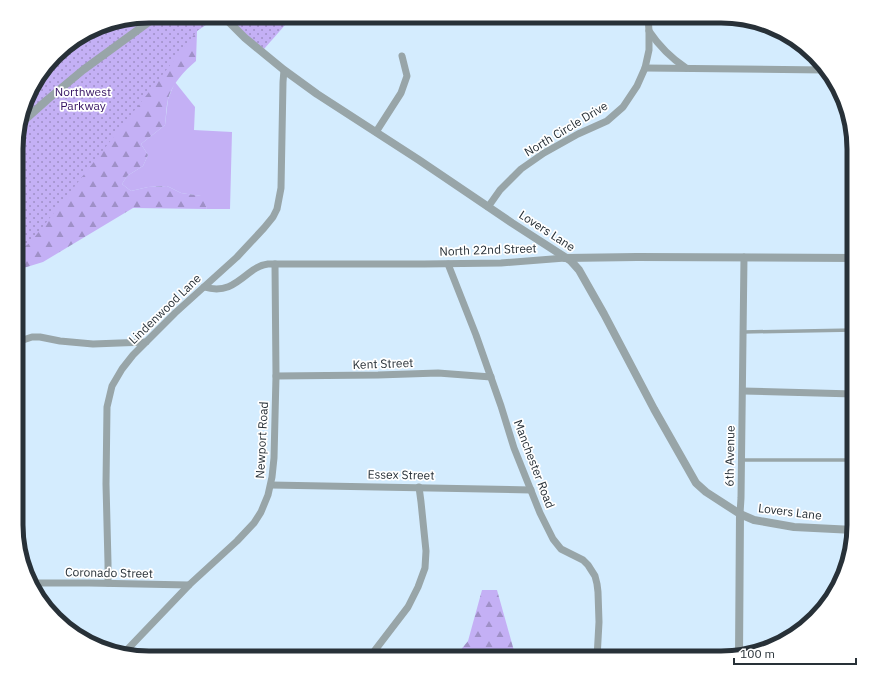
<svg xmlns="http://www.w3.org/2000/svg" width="870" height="674" viewBox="0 0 870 674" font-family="'IBM Plex Sans',sans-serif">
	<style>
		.green { fill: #c4b0f5 }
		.forest { fill: url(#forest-firs) }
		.park { fill: url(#park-dots) }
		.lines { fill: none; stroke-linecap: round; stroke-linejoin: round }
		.service { stroke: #98a5a8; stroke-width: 3.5 }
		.minor { stroke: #98a5a8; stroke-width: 7 }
		.tertiary { stroke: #98a5a8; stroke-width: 8 }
		.labels { text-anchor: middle; stroke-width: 3.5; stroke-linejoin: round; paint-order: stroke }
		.park-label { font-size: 12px; fill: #351262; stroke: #fff }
		.street-label { font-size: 12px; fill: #283138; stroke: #fff }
		.rim { fill: none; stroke: #283138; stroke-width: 5 }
	</style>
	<defs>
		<pattern id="forest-firs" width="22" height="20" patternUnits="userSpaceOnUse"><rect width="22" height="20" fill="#c4b0f5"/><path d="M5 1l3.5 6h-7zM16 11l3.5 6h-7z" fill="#9f90c7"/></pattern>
		<pattern id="park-dots" width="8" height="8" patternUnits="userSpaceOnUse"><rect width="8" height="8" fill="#c4b0f5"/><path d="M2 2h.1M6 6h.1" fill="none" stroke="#9f90c7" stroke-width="1.8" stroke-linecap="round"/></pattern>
	</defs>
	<rect width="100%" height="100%" fill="#d4ecfe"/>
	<!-- green -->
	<polygon class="green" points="175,82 195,107 194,130 232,132 230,209 207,209 201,196 181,193 167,186 148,187 131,191 122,184 127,176 143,166 148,155 141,144 165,125 168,99"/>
	<!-- forest -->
	<g class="forest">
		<path d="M 213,20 L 197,31 L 196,61 C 184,71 172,84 168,99 C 166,108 166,117 165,125 L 141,144 L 148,155 L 143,166 L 127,176 L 122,184 L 131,191 L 148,187 L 167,186 L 181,193 L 202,196 L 207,209 L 133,208 L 43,262 L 17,270 L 17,147 Z"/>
		<polygon points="482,590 497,590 516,658 454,658 468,641"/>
	</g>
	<!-- park -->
	<g class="park">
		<polygon points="149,16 218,16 197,31 30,243 17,251 17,131 34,83 61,49 106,23"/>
		<polygon points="227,16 293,16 264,49 254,42"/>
	</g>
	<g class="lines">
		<!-- service -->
		<g class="service">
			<polyline points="743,332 854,330"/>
			<polyline points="742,460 854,460"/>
		</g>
		<!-- minor -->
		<g class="minor">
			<path d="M 649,31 C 659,46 671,58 686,68"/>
			<polyline points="645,68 825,70"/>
			<polyline points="376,132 401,93 407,76 402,56"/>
			<polyline points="488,207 500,190 521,169 544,153 578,134 607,121 623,107 637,86 645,68 649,50 649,31 648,16"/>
			<polyline points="448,264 476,335 501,406 514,448 540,513 553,539 561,549 583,560 588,565 595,576 597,584 598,592 599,622 597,658"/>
			<path d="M 204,287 C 224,293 234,285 249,273 C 255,268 260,265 268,264 L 424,264 L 501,263 L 565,258"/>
			<polyline points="17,342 32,337 40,337 60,341 93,344 146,342"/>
			<polyline points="276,376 378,375 438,373 491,377"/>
			<polyline points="743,391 854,394"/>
			<polyline points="271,485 531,490"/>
			<polyline points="740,514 741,498 744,257"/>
			<polyline points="29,583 89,583 189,585"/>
			<polyline points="108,583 108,563 106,484 107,407 112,386 122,369 133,355 175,313 237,257 264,228 273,217 277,209 281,188 283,82 284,70"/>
			<polyline points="123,654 189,585 237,541 254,523 261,512 268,495 272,477 274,458 276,376 275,264"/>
			<polyline points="369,658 408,607 418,587 425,568 426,551 421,502 419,487"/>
		</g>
		<!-- tertiary -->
		<g class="tertiary">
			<polyline points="223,16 245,38 284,70 317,94 419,160 512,223 571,261 579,270 604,314 654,409 696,483 706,492 740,514 754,520 794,527 854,530"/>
			<polyline points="19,125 47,100 83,70 157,16"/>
			<polyline points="565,258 637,257 854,258"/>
			<polyline points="739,655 740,514"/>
		</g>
	</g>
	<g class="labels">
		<!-- park labels -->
		<g class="park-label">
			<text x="83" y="96">Northwest<tspan x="83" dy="14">Parkway</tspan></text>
		</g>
		<!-- street labels -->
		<g class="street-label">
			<text transform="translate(566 129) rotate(-31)" y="4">North Circle Drive</text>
			<text transform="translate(547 231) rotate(33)" y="4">Lovers Lane</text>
			<text transform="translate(488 250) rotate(-2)" y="4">North 22nd Street</text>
			<text transform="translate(165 309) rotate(-44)" y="4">Lindenwood Lane</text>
			<text transform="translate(383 364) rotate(-2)" y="4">Kent Street</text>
			<text transform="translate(262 440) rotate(-87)" y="4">Newport Road</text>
			<text transform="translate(730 456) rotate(-89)" y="4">6th Avenue</text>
			<text transform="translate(534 464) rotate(69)" y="4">Manchester Road</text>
			<text transform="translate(401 475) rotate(1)" y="4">Essex Street</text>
			<text transform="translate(790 512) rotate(7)" y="4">Lovers Lane</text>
			<text transform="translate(109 573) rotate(1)" y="4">Coronado Street</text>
		</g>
	</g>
	<!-- crop -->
	<path d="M0 0H870V674H0ZM149 23H721A126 126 0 0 1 847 149V525A126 126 0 0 1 721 651H149A126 126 0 0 1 23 525V149A126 126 0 0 1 149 23Z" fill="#fff" fill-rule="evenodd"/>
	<path class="rim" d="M149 23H721A126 126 0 0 1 847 149V525A126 126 0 0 1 721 651H149A126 126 0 0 1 23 525V149A126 126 0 0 1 149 23Z"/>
	<!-- scale -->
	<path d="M734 658v6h122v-6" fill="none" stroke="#283138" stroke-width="2"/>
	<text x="740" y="658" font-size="12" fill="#283138" stroke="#ffffff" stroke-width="3" paint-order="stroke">100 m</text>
</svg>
